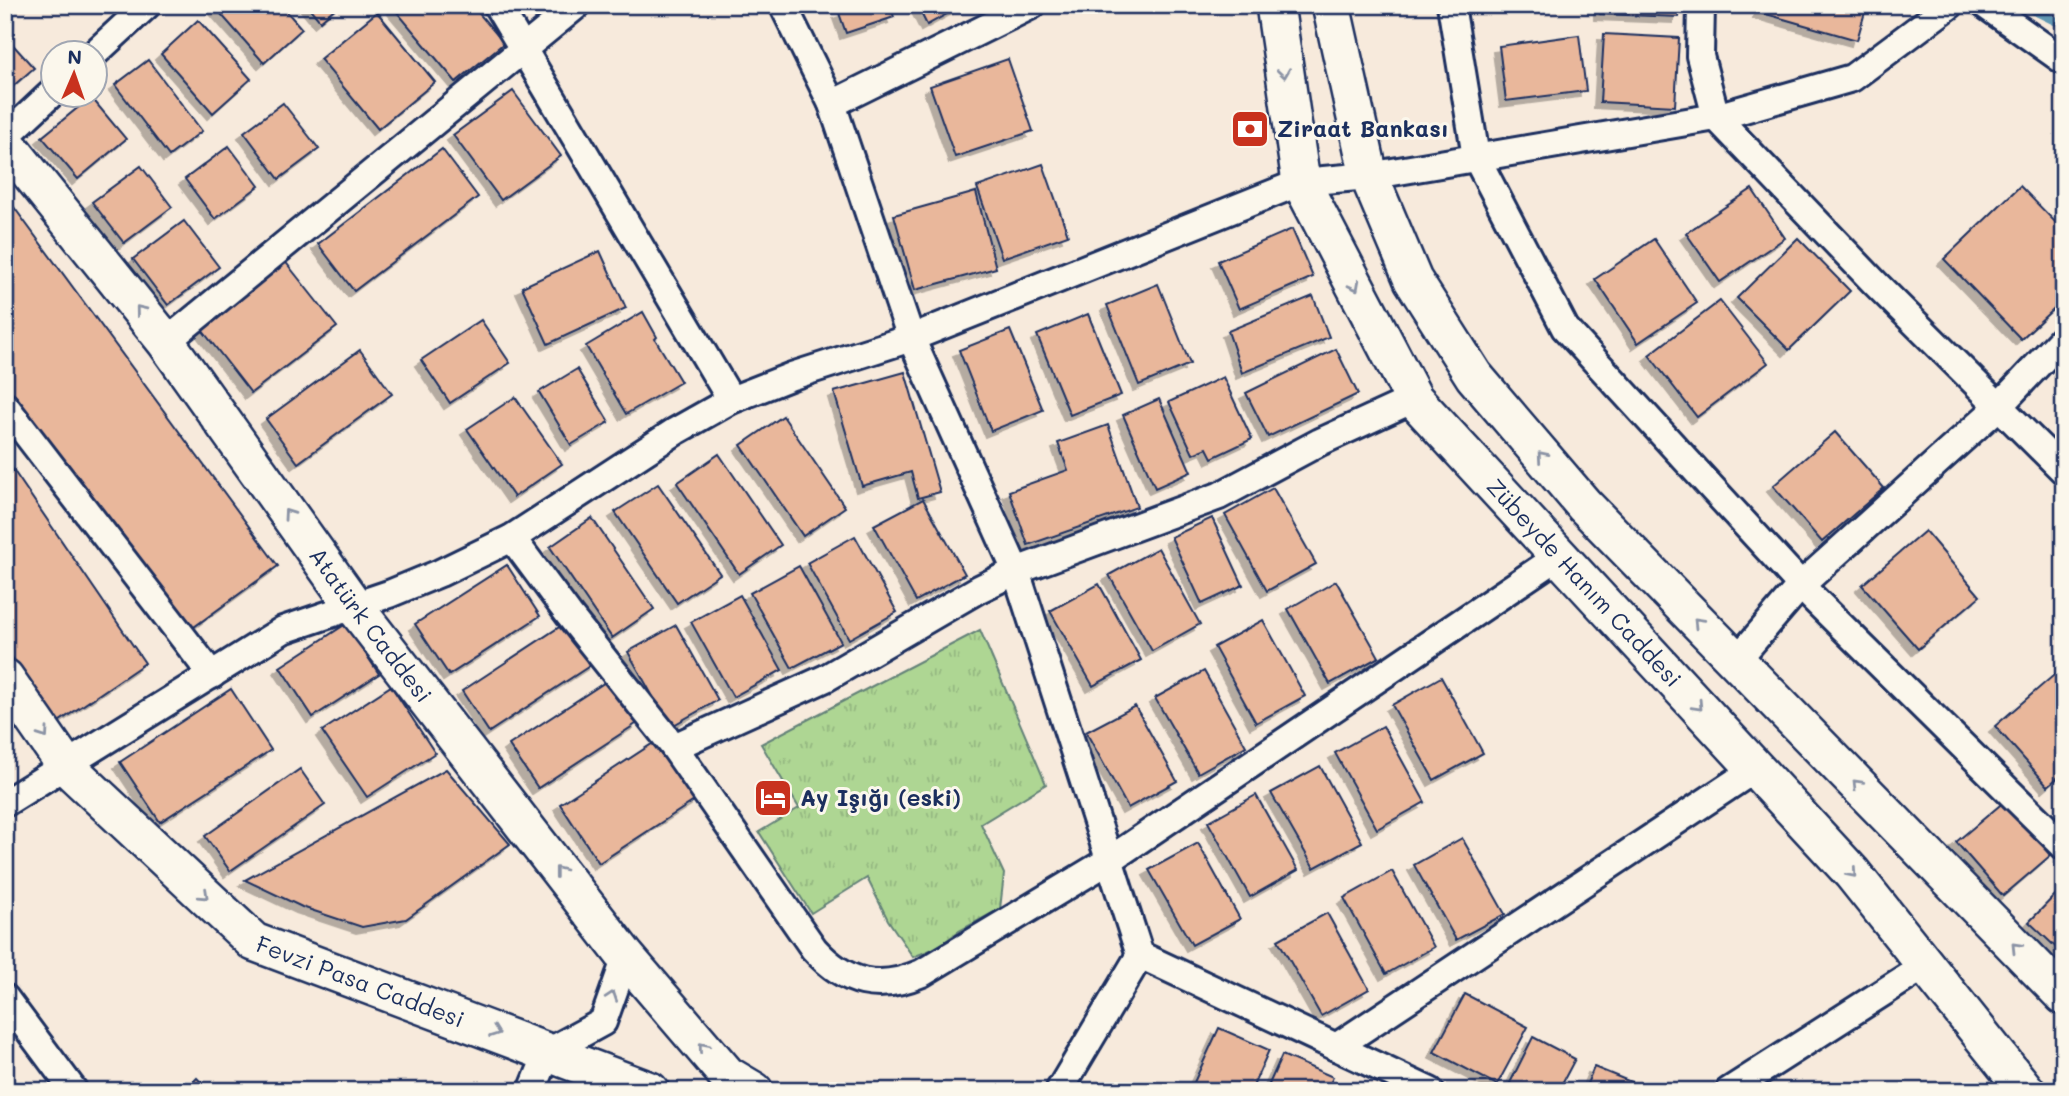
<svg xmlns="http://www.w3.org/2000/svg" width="2069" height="1096" viewBox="0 0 2069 1096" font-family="Mali,sans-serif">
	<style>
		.park { fill: url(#park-tufts); stroke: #648278; stroke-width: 2 }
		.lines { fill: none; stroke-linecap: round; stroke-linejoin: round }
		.stream { stroke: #6098b3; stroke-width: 9 }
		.building { fill: #e9b79b; stroke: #1b2f5e; stroke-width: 2; filter: url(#shadow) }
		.street-casing { stroke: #1b2f5e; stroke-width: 32 }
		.secondary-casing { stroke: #1b2f5e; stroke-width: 42 }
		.street { stroke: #fbf7ec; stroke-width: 26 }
		.secondary { stroke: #fbf7ec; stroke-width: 37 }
		.oneway { stroke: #8b93a5 }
		.labels { text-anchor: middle; stroke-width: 6; stroke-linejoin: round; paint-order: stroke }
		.poi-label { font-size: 23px; font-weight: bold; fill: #1b2f5e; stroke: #fbf7ec; text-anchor: start }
		.street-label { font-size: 23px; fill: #1b2f5e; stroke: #fbf7ec }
	</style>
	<defs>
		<pattern id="park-tufts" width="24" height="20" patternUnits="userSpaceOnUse" patternTransform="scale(1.75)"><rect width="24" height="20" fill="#aed693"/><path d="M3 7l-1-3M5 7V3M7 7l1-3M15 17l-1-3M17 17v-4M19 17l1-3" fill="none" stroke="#95b881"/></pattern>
		<filter id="shadow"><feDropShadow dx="-6" dy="6" stdDeviation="0" flood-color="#0004"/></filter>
	</defs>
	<rect width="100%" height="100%" fill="#f7eadc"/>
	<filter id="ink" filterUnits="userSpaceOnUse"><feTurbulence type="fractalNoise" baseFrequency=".0143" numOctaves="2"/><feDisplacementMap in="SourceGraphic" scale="14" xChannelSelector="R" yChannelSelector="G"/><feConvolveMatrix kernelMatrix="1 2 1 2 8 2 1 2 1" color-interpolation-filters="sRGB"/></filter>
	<g filter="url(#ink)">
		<!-- park -->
		<polygon class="park" points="980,630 1046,784 981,824 1004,874 1000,909 959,931 938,947 913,957 888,920 867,878 811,913 759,832 799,808 761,744"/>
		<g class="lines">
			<!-- stream -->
			<polyline class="stream" points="2023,5 2064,25"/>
		</g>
		<!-- building -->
		<g class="building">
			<polygon points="213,5 281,5 302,29 264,63"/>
			<polygon points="307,5 339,5 320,21"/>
			<polygon points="391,5 472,5 504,43 456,82"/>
			<polygon points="861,5 890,5 894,17 846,33 839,13"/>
			<polygon points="917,5 963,5 927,25"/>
			<polygon points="1600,5 1680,5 1679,17 1600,14"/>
			<polygon points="1761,5 1867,5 1857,40 1759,12"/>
			<polygon points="377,12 435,82 378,129 320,59"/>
			<polygon points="198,20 251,79 213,113 161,54"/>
			<polygon points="1604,34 1679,38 1675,106 1600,102"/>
			<polygon points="1579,35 1586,91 1506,101 1499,46"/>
			<polygon points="5,36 34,68 5,93"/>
			<polygon points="1008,59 1033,131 955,157 930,86"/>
			<polygon points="148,60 202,131 169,156 115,85"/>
			<polygon points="513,91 561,156 501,200 453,135"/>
			<polygon points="91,97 126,139 78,179 42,137"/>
			<polygon points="283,103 319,149 279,179 244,132"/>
			<polygon points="229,146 259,186 215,219 185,179"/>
			<polygon points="442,149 478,197 354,291 318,244"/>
			<polygon points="1043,164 1068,235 1002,258 977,187"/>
			<polygon points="141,166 172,207 124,243 92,202"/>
			<polygon points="2020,186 2064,231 2064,299 2021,339 1944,259"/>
			<polygon points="1752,189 1785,238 1720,282 1686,233"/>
			<polygon points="976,192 996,268 915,290 894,215"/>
			<polygon points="5,195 278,566 187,632 5,384"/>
			<polygon points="184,221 219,267 168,305 133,259"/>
			<polygon points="1292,229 1313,277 1239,309 1218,261"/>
			<polygon points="1798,238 1850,291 1789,350 1737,298"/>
			<polygon points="1654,239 1697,303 1638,343 1595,279"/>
			<polygon points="600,251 626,308 548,344 522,287"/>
			<polygon points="284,260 337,327 251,393 199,326"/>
			<polygon points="1158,284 1190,364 1139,385 1107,305"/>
			<polygon points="1313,296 1329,337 1242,373 1228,331"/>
			<polygon points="1720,301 1768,363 1697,417 1649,355"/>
			<polygon points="643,312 657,337 655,339 681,382 626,414 586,346"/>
			<polygon points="1088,314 1121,395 1070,415 1037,335"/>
			<polygon points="481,320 510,363 450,403 421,360"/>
			<polygon points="1010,330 1043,410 991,431 959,350"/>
			<polygon points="1336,349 1358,394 1268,437 1246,393"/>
			<polygon points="360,350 392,394 298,463 266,419"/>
			<polygon points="577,369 609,422 571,445 539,392"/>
			<polygon points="905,372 940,492 918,498 911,472 862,486 834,392"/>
			<polygon points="1223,377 1252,439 1212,458 1207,448 1193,454 1169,402"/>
			<polygon points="515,397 562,464 514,497 467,429"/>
			<polygon points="1159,399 1191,472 1155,488 1123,415"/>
			<polygon points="783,416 845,507 803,536 741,445"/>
			<polygon points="1108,425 1137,507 1028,545 1009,491 1068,470 1058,443"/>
			<polygon points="1835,432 1884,488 1822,542 1773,486"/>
			<polygon points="719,454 781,545 739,574 677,483"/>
			<polygon points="5,458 145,663 57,723 5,647"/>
			<polygon points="658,484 720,574 677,603 615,512"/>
			<polygon points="1273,488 1316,564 1267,591 1225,515"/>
			<polygon points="923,499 965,574 916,601 874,525"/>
			<polygon points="592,518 654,609 612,638 550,547"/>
			<polygon points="1212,518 1243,585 1202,604 1171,537"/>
			<polygon points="1925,531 1980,596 1918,649 1862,585"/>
			<polygon points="855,536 897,612 849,639 807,563"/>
			<polygon points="1158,548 1200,624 1152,651 1109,575"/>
			<polygon points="507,565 540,616 449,675 415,624"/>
			<polygon points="799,566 841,642 792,668 750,593"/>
			<polygon points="1336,581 1379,657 1330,684 1288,609"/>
			<polygon points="1099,584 1141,660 1093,686 1050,611"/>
			<polygon points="740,595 782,670 733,697 691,622"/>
			<polygon points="1263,620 1305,696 1256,723 1214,647"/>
			<polygon points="567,622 594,663 489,732 462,691"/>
			<polygon points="346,624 379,674 313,717 280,667"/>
			<polygon points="676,625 718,700 670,727 628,652"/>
			<polygon points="2061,669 2064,672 2064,772 2048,786 1995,726"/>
			<polygon points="1204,671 1246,746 1198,773 1155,698"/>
			<polygon points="1441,677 1483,753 1434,780 1392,705"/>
			<polygon points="610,679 639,722 538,788 509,745"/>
			<polygon points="391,686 435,753 367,797 322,731"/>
			<polygon points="231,689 271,750 160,822 120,762"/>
			<polygon points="1135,706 1177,781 1128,808 1086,732"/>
			<polygon points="1383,726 1425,802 1377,829 1335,753"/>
			<polygon points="658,740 697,799 599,863 560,804"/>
			<polygon points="1320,766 1362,842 1314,868 1271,793"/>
			<polygon points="300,769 325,805 230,871 205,836"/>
			<polygon points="446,769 510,844 406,919 362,927 302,907 245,880"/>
			<polygon points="1256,795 1298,870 1250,897 1208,822"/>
			<polygon points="2005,801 2051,855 2003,896 1956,842"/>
			<polygon points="1462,838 1505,914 1456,940 1414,865"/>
			<polygon points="1198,843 1240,919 1192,945 1149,870"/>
			<polygon points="1392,871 1434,947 1386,974 1344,898"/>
			<polygon points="2064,886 2064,955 2029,922"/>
			<polygon points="1327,913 1369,989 1321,1016 1278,940"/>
			<polygon points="1465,994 1528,1027 1497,1085 1434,1052"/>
			<polygon points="1219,1028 1269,1050 1251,1091 1190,1091"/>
			<polygon points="1533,1037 1575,1059 1558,1091 1506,1091"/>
			<polygon points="1282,1055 1333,1077 1327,1091 1266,1091"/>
			<polygon points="1594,1067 1653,1091 1584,1091"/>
			<polygon points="5,1075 17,1091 5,1091"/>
			<polygon points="197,1078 210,1091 184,1091"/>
		</g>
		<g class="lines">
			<defs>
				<g id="street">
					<polyline points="497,5 731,400"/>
					<polyline points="783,5 832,104 911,338 1016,571 1140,955 1430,1091"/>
					<polyline points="1451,5 1476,157 1565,328 1812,597 2064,846"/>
					<polyline points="1701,5 1700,56 1716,117 1875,283 2064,471"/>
					<polyline points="1985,5 2064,61"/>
					<polyline points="94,54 147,5"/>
					<polyline points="832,104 1032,5"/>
					<polyline points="5,137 52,93"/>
					<polyline points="166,342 577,5"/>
					<polyline points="5,406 212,675"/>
					<path d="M 512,538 L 569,615 L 674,747 L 814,949 C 846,984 878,992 922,973 L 1108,861 L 1559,556"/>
					<polyline points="1736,661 1801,585 1999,406 2064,337"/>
					<polyline points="674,747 826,678 979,589 1016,571 1219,496 1320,442 1414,399"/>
					<polyline points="5,803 283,630 389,594 440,573 512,538 676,431 731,400 792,376 911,338 1301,182 1369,176 1716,117 1852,78 1950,5"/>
					<polyline points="5,998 74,1091"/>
					<polyline points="1336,1047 1755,769"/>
					<polyline points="532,1091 548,1052 603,1022 626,957"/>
					<polyline points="1059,1091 1140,955"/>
					<polyline points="1729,1091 1926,965"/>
				</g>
				<g id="secondary">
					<path id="s1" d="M 1275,5 L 1301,182 L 1414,399 L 1852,873 L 2026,1091"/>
					<polyline points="1331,5 1369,176 1413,280 1474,376 1584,505 2064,996"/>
					<path id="s2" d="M 5,142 L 166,342 L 354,606 L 626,957 L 727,1075 L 754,1091"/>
					<path id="s3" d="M 5,678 L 66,766 L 254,942 L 650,1091"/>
				</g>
			</defs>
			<!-- street casing -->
			<use href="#street" class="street-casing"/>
			<!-- secondary casing -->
			<use href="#secondary" class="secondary-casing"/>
			<!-- street -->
			<use href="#street" class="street"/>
			<!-- secondary -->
			<use href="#secondary" class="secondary"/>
		</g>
		<!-- one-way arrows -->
		<defs><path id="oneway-chevron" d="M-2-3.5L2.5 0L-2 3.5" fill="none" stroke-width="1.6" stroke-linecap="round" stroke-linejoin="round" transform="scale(1.75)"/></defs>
		<g class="oneway">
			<use href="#oneway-chevron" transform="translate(1284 73) rotate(82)"/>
			<use href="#oneway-chevron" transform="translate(1355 286) rotate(62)"/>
			<use href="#oneway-chevron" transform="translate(140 310) rotate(-129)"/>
			<use href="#oneway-chevron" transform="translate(1542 456) rotate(-131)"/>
			<use href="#oneway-chevron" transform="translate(288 514) rotate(-125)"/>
			<use href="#oneway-chevron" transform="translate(1698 622) rotate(-134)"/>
			<use href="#oneway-chevron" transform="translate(1698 706) rotate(47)"/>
			<use href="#oneway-chevron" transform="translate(44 734) rotate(55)"/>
			<use href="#oneway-chevron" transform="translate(1857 784) rotate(-134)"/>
			<use href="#oneway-chevron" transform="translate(559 871) rotate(-128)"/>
			<use href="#oneway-chevron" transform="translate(1852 873) rotate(49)"/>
			<use href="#oneway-chevron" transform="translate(204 895) rotate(43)"/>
			<use href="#oneway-chevron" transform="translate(2016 947) rotate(-134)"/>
			<use href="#oneway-chevron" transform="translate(612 996) rotate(-71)"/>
			<use href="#oneway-chevron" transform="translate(495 1032) rotate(20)"/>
			<use href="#oneway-chevron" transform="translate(703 1047) rotate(-130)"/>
		</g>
	</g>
	<!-- icons -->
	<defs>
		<symbol id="bank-square" viewBox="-11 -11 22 22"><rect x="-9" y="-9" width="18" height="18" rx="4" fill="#c8321e" stroke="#fbf7ec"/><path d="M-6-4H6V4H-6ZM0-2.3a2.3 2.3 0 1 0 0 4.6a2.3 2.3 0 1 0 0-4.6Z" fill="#fff"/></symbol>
		<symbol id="hotel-square" viewBox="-11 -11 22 22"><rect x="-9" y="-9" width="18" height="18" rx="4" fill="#c8321e" stroke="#fbf7ec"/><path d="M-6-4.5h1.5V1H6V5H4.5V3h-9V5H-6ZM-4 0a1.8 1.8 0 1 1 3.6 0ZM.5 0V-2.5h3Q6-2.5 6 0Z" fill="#fff"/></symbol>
	</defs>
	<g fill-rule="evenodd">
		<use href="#bank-square" x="1228" y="107" width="44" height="44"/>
		<use href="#hotel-square" x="751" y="776" width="44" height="44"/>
	</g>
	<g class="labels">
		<!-- poi labels -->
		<g class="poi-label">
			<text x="1277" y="137">Ziraat Bankası</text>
			<text x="800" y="806">Ay Işığı (eski)</text>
		</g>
		<!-- street labels -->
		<g class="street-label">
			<text dy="8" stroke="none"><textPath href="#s1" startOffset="674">Zübeyde Hanım Caddesi</textPath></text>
			<text dy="8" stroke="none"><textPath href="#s2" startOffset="606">Atatürk Caddesi</textPath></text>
			<text dy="8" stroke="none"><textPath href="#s3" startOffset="478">Fevzi Pasa Caddesi</textPath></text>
		</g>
	</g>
	<!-- margin -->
	<rect width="2069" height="1096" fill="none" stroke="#fbf7ec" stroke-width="28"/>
	<rect x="14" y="14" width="2041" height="1068" fill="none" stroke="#1b2f5e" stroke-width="2.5" filter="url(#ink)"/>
	<!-- north arrow -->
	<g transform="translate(74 74) rotate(2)"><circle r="33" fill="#fbf7ec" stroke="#a1a7b3" stroke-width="2"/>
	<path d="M0-5L12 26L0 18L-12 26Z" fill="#c8321e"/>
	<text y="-10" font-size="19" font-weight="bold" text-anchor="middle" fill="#1b2f5e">N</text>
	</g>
</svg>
